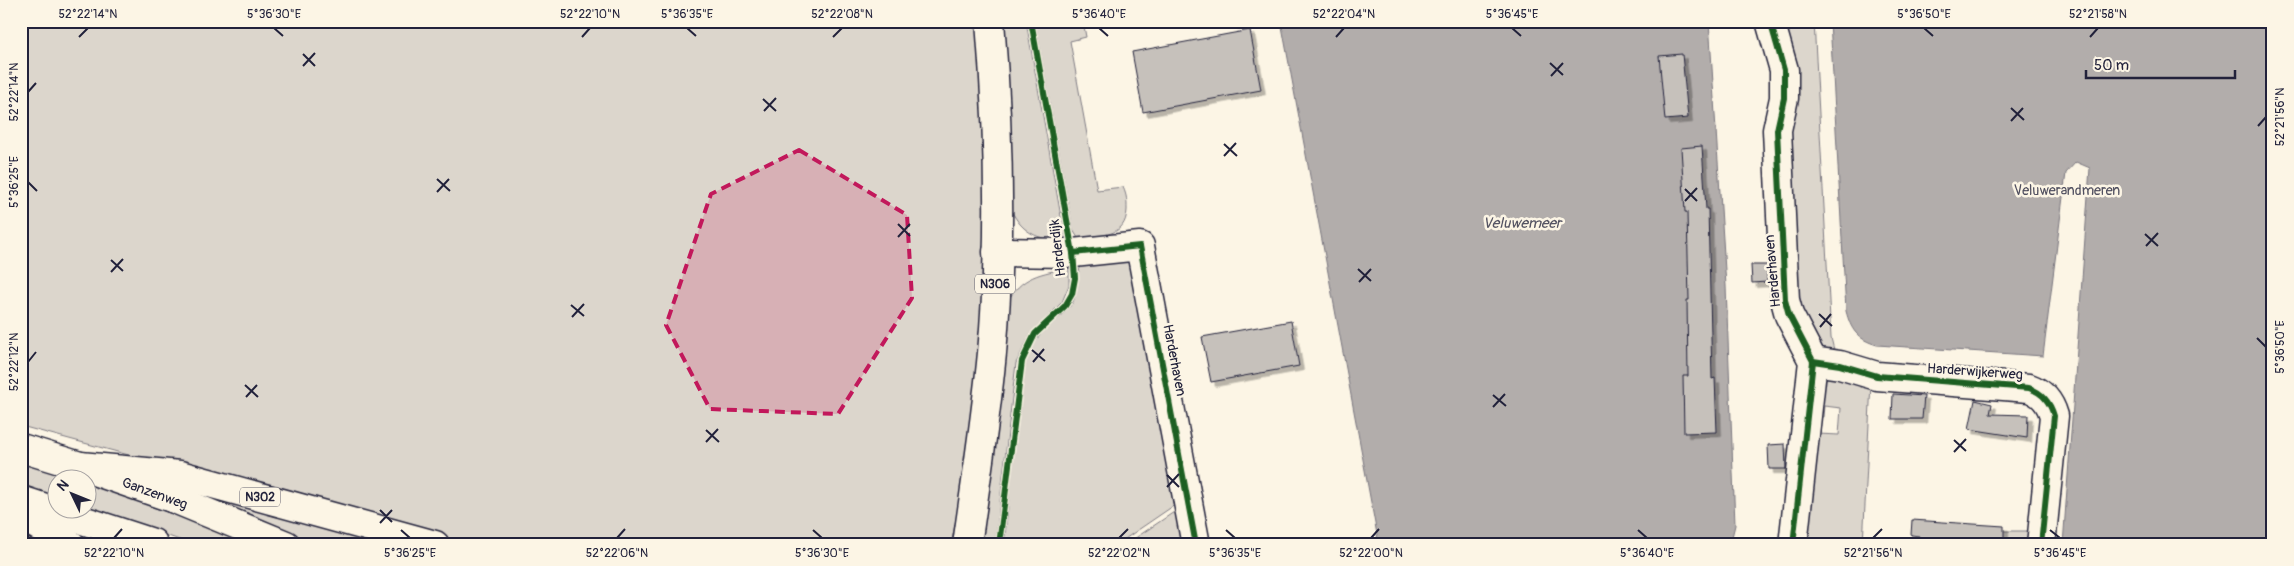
<svg xmlns="http://www.w3.org/2000/svg" width="2294" height="566" viewBox="0 0 2294 566" font-family="Pangolin,sans-serif">
	<style>
		.green { fill: #dcd6cc; stroke: #7f7c84 }
		.water { fill: #b2adab; stroke: #78757e }
		.building { fill: #c6c1bb; stroke: #22223b; filter: url(#shadow) }
		.lines { fill: none; stroke-linecap: round; stroke-linejoin: round }
		.minor-casing { stroke: #22223b; stroke-width: 31 }
		.major-casing { stroke: #22223b; stroke-width: 31 }
		.highway-casing { stroke: #22223b; stroke-width: 31 }
		.minor { stroke: #fcf5e5; stroke-width: 28 }
		.major { stroke: #fcf5e5; stroke-width: 28 }
		.highway { stroke: #fcf5e5; stroke-width: 28 }
		.cycleway-casing { stroke: #fcf5e5; stroke-width: 9 }
		.cycleway { stroke: #1b5e20; stroke-width: 6 }
		.marked { fill: #c2185b; fill-opacity: 0.2; stroke: #c2185b; stroke-width: 4; stroke-dasharray: 10 6; stroke-linejoin: round }
		.ticks { fill: none; stroke: #22223b; stroke-width: 2 }
		.labels { text-anchor: middle; stroke-width: 5; stroke-linejoin: round; paint-order: stroke }
		.shield { fill: #fcf5e5; stroke: #63616e; stroke-width: 1 }
		.shield-label { font-size: 12px; font-weight: bold; fill: #22223b }
		.park-label { font-size: 14px; fill: #504f5f; stroke: #fcf5e5 }
		.street-label { font-size: 14px; fill: #22223b; stroke: #fcf5e5 }
		.water-label { font-size: 15px; font-style: italic; fill: #545362; stroke: #fcf5e5 }
		.neatline { fill: none; stroke: #22223b; stroke-width: 2 }
		.ticks-label { font-size: 12px; text-anchor: middle; fill: #22223b }
	</style>
	<defs>
		<filter id="shadow"><feDropShadow dx="4.5" dy="4.5" stdDeviation="0" flood-color="#0004"/></filter>
	</defs>
	<rect width="100%" height="100%" fill="#fcf5e5"/>
	<filter id="ink" filterUnits="userSpaceOnUse"><feTurbulence type="fractalNoise" baseFrequency=".02" numOctaves="2"/><feDisplacementMap in="SourceGraphic" scale="10" xChannelSelector="R" yChannelSelector="G"/><feConvolveMatrix kernelMatrix="1 2 1 2 8 2 1 2 1" color-interpolation-filters="sRGB"/></filter>
	<g filter="url(#ink)">
		<!-- green -->
		<g class="green">
			<path d="M 21,21 L 978,21 C 980,63 983,104 984,146 C 987,279 977,415 951,545 L 463,545 L 21,426 Z"/>
			<path d="M 1003,21 L 1026,21 L 1065,239 C 1038,242 1019,231 1009,205 Z"/>
			<path d="M 1035,21 L 1083,21 L 1086,37 L 1070,41 L 1097,190 L 1123,187 C 1127,196 1127,201 1127,210 C 1126,238 1100,235 1078,238 L 1073,230 Z"/>
			<polygon points="1776,21 1814,21 1831,338 1835,354 1816,353 1801,326"/>
			<path d="M 1130,258 L 1182,500 L 1116,545 L 1004,545 L 1022,374 C 1027,355 1035,337 1051,324 C 1059,317 1067,312 1073,302 C 1079,290 1075,273 1082,265 Z"/>
			<path d="M 1069,268 L 1069,285 L 1062,302 L 1031,333 L 1016,363 L 995,545 L 982,545 L 1007,303 C 1020,276 1042,273 1069,268 Z"/>
			<polygon points="1815,375 1871,383 1863,545 1802,545 1818,434 1839,435 1841,408 1824,406 1823,417 1819,416"/>
			<polygon points="21,462 73,478 58,478 57,499 21,488"/>
			<polygon points="88,483 183,517 254,545 194,545 88,508"/>
			<polygon points="176,489 411,545 318,545"/>
			<polygon points="1183,506 1190,545 1125,545"/>
			<polygon points="2003,531 2038,531 2037,545 2002,545"/>
		</g>
		<!-- water -->
		<g class="water">
			<polygon points="1281,21 1709,21 1726,286 1735,525 1732,537 1727,545 1379,545"/>
			<path d="M 1830,21 L 2273,21 L 2273,545 L 2063,545 L 2090,168 L 2076,162 L 2066,173 L 2043,356 L 1877,345 C 1857,339 1851,330 1846,311 Z"/>
		</g>
		<!-- building -->
		<g class="building">
			<polygon points="1250,30 1261,90 1143,112 1132,52"/>
			<polygon points="1682,54 1688,118 1665,120 1659,56"/>
			<polygon points="1702,146 1706,209 1708,209 1712,379 1715,378 1717,432 1684,433 1683,376 1688,376 1687,300 1689,300 1687,212 1685,212 1681,148"/>
			<polygon points="1751,265 1767,265 1767,282 1752,283"/>
			<polygon points="1291,321 1299,366 1211,382 1202,337"/>
			<polygon points="1893,394 1924,396 1922,419 1892,419"/>
			<polygon points="1975,400 1992,404 1990,414 2028,415 2027,438 1969,429"/>
			<polygon points="1785,444 1786,469 1769,469 1768,445"/>
			<polygon points="1912,520 2004,526 2004,545 1918,545 1919,536 1911,535"/>
		</g>
		<g class="lines">
			<defs>
				<g id="minor">
					<polyline points="1770,21 1784,70 1784,98 1777,130 1785,300 1789,315 1813,361 1793,545"/>
					<polyline points="997,252 1073,253 1140,246 1196,545"/>
					<path d="M 1813,361 L 1840,365 L 1877,376 L 2029,388 C 2043,393 2050,402 2054,416 L 2041,545"/>
				</g>
				<g id="major">
					<polyline points="172,498 286,545"/>
					<path d="M 967,545 C 976,481 986,417 992,353 C 1002,243 999,131 990,21"/>
				</g>
				<g id="highway">
					<polyline points="21,448 80,466 172,498"/>
					<polyline points="80,466 180,475 435,545"/>
					<polyline points="21,500 153,543"/>
					<polyline points="21,516 71,545"/>
				</g>
			</defs>
			<!-- minor casing -->
			<use href="#minor" class="minor-casing"/>
			<!-- major casing -->
			<use href="#major" class="major-casing"/>
			<!-- highway casing -->
			<use href="#highway" class="highway-casing"/>
			<!-- minor -->
			<use href="#minor" class="minor"/>
			<!-- major -->
			<use href="#major" class="major"/>
			<!-- highway -->
			<use href="#highway" class="highway"/>
			<defs>
				<g id="cycleway">
					<polyline points="1770,21 1784,70 1784,98 1777,130 1785,300 1789,315 1813,361 1793,545"/>
					<polyline points="1073,253 1140,246 1196,545"/>
					<path d="M 1813,361 L 1840,365 L 1877,376 L 2029,388 C 2043,393 2050,402 2054,416 L 2041,545"/>
					<polyline points="999,545 1022,361 1035,334 1065,306 1072,294 1075,278 1073,253 1031,21"/>
				</g>
			</defs>
			<!-- cycleway casing -->
			<use href="#cycleway" class="cycleway-casing"/>
			<!-- cycleway -->
			<use href="#cycleway" class="cycleway"/>
		</g>
	</g>
	<!-- marked area -->
	<path class="marked" d="M 799,150 L 907,215 L 912,298 L 838,414 L 710,409 L 666,325 L 711,194 Z"/>
	<!-- ticks -->
	<path class="ticks" d="M 274,28 L 283,36M 687,28 L 696,36M 1099,28 L 1108,36M 1512,28 L 1521,36M 1924,28 L 1933,36M 79,37 L 88,28M 582,37 L 590,28M 833,37 L 842,28M 1336,37 L 1344,28M 2090,37 L 2098,28M 303,54 L 315,66M 1550,63 L 1563,75M 303,66 L 315,53M 1551,76 L 1563,63M 28,92 L 36,83M 763,99 L 776,111M 2011,108 L 2024,120M 764,111 L 776,98M 2011,121 L 2023,108M 2258,126 L 2266,117M 1224,144 L 1237,156M 1224,156 L 1236,143M 437,179 L 450,191M 28,182 L 37,191M 1685,189 L 1697,201M 437,192 L 449,179M 1685,201 L 1697,188M 898,224 L 910,236M 2145,234 L 2158,246M 898,237 L 910,224M 2146,246 L 2158,233M 111,260 L 123,271M 1358,269 L 1371,281M 111,272 L 123,259M 1359,282 L 1371,269M 571,305 L 584,316M 1819,314 L 1832,326M 572,317 L 584,304M 1820,327 L 1831,314M 2257,338 L 2266,347M 1032,350 L 1045,361M 28,362 L 36,352M 1033,362 L 1044,349M 245,385 L 258,397M 1493,395 L 1506,406M 246,397 L 257,385M 1493,407 L 1505,394M 706,430 L 719,442M 1954,440 L 1966,451M 706,442 L 718,429M 1954,452 L 1966,439M 1167,475 L 1179,487M 1167,487 L 1179,474M 380,510 L 392,522M 380,523 L 392,510M 401,530 L 410,538M 813,530 L 822,538M 1226,530 L 1235,538M 1638,530 L 1647,538M 2050,530 L 2060,538M 114,538 L 122,529M 617,538 L 625,529M 1119,538 L 1128,529M 1371,538 L 1379,529M 1873,538 L 1882,529"/>
	<g class="labels">
		<!-- shield labels -->
		<g class="shield">
			<rect x="975" y="274.5" width="40" height="19" rx="4"/>
			<rect x="240" y="487.5" width="40" height="19" rx="4"/>
		</g>
		<g class="shield-label">
			<text x="995" y="288">N306</text>
			<text x="260" y="501">N302</text>
		</g>
		<!-- park labels -->
		<g class="park-label">
			<text x="2067" y="195">Veluwerandmeren</text>
		</g>
		<!-- street labels -->
		<g class="street-label">
			<text transform="translate(1057 248) rotate(-97)" y="5">Harderdijk</text>
			<text transform="translate(1772 271) rotate(-95)" y="5">Harderhaven</text>
			<text transform="translate(1175 360) rotate(79)" y="5">Harderhaven</text>
			<text transform="translate(1975 371) rotate(4)" y="5">Harderwijkerweg</text>
			<text transform="translate(155 493) rotate(20)" y="5">Ganzenweg</text>
		</g>
		<!-- water labels -->
		<g class="water-label">
			<text x="1522" y="228">Veluwemeer</text>
		</g>
	</g>
	<!-- margin -->
	<rect width="2294" height="566" fill="none" stroke="#fcf5e5" stroke-width="55"/>
	<!-- north arrow -->
	<g transform="translate(72 494) rotate(313)"><circle r="24" fill="#fcf5e5" stroke="#a5a1a1"/>
	<path d="M0-4L9 19L0 12L-9 19Z" fill="#22223b"/>
	<text y="-8" font-size="14" font-weight="bold" text-anchor="middle" fill="#22223b">N</text>
	</g>
	<!-- scale -->
	<path d="M2086 70v8h149v-8" fill="none" stroke="#22223b" stroke-width="2.5"/>
	<text x="2094" y="70" font-size="15" fill="#22223b" stroke="#fcf5e5" stroke-width="4" paint-order="stroke">50 m</text>
	<rect x="28" y="28" width="2238" height="510" class="neatline"/>
	<g class="ticks-label">
		<text x="88" y="18">52°22'14"N</text>
		<text x="274" y="18">5°36'30"E</text>
		<text x="590" y="18">52°22'10"N</text>
		<text x="687" y="18">5°36'35"E</text>
		<text x="842" y="18">52°22'08"N</text>
		<text x="1099" y="18">5°36'40"E</text>
		<text x="1344" y="18">52°22'04"N</text>
		<text x="1512" y="18">5°36'45"E</text>
		<text x="1924" y="18">5°36'50"E</text>
		<text x="2098" y="18">52°21'58"N</text>
		<text transform="translate(14 92) rotate(-90)" y="4">52°22'14"N</text>
		<text transform="translate(2280 117) rotate(-90)" y="4">52°21'56"N</text>
		<text transform="translate(14 182) rotate(-90)" y="4">5°36'25"E</text>
		<text transform="translate(2280 347) rotate(-90)" y="4">5°36'50"E</text>
		<text transform="translate(14 362) rotate(-90)" y="4">52°22'12"N</text>
		<text x="114" y="557">52°22'10"N</text>
		<text x="410" y="557">5°36'25"E</text>
		<text x="617" y="557">52°22'06"N</text>
		<text x="822" y="557">5°36'30"E</text>
		<text x="1119" y="557">52°22'02"N</text>
		<text x="1235" y="557">5°36'35"E</text>
		<text x="1371" y="557">52°22'00"N</text>
		<text x="1647" y="557">5°36'40"E</text>
		<text x="1873" y="557">52°21'56"N</text>
		<text x="2060" y="557">5°36'45"E</text>
	</g>
</svg>
